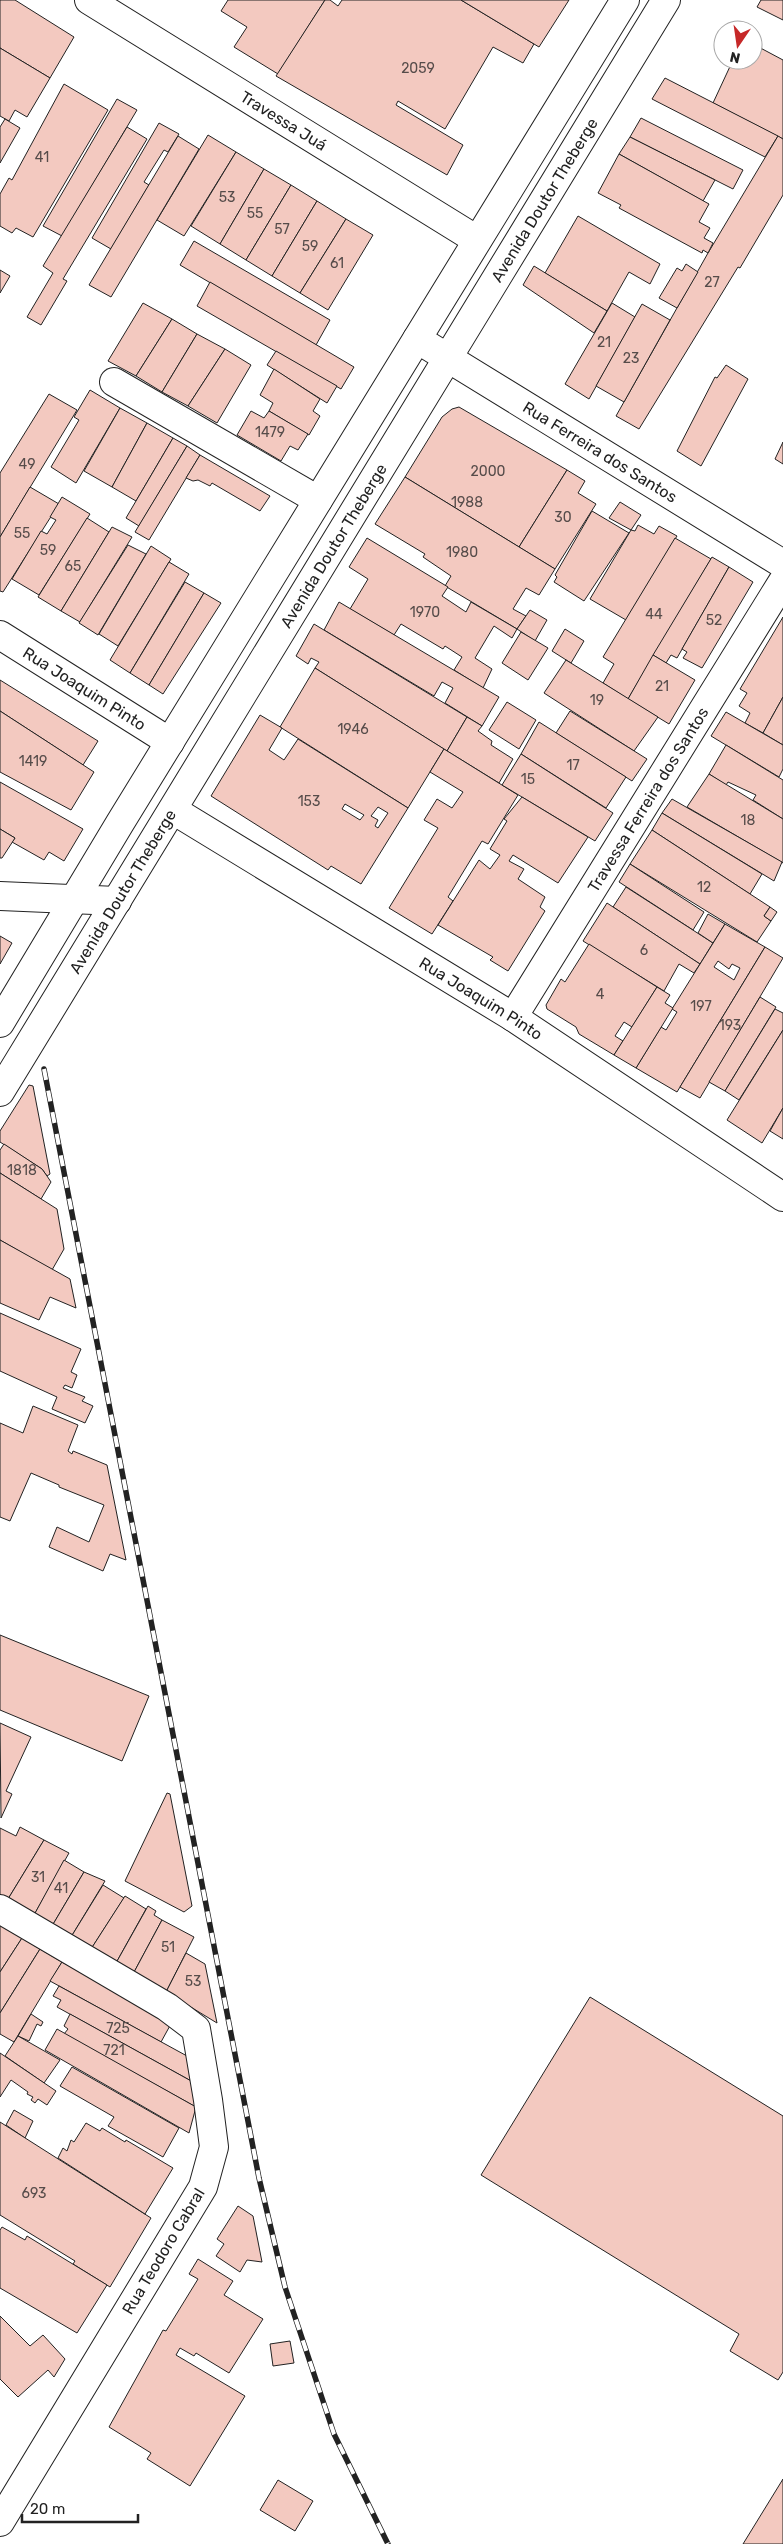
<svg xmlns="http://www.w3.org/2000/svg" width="783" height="2544" viewBox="0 0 783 2544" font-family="Rubik,sans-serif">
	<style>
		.building { fill: #f3c9c0; stroke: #222; fill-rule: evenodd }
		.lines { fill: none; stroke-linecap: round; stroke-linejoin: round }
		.minor-casing { stroke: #222; stroke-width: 30 }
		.major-casing { stroke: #222; stroke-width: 30 }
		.minor { stroke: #fff; stroke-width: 28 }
		.major { stroke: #fff; stroke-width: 28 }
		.rail-casing { stroke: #222; stroke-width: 5.5 }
		.rail { stroke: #fff; stroke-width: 4; stroke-dasharray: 11; stroke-linecap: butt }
		.labels { text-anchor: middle; stroke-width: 4; stroke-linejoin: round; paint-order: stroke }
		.number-label { font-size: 14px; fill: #564c4a }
		.street-label { font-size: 16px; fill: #222; stroke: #fff }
	</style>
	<rect width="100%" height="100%" fill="#fff"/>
	<!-- building -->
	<g class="building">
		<polygon points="0,0 15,0 74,37 50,78 0,48"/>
		<polygon points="228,0 325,0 278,74 234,47 247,27 221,11"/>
		<polygon points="325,0 330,0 338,6 342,0 461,0 534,44 523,63 493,47 445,129 398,101 396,105 463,145 447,175 276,76"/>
		<polygon points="461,0 569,0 539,47"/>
		<polygon points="761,0 783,0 783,20 757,7"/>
		<polygon points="753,44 783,60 783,139 713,103 733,60 753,60"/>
		<polygon points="0,48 50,78 27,117 15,110 9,121 0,116"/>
		<polygon points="665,78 778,136 765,157 652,99"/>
		<polygon points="64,84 108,110 33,237 16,228 12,233 0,226 0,194 9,178 12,180"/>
		<polygon points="117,99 137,110 62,236 43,226"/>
		<polygon points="641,118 743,170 733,189 630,137"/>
		<polygon points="5,119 20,128 0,163 0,127"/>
		<polygon points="159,123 179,134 168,152 164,150 144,182 149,185 111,249 92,238"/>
		<polygon points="127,127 147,139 63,279 67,281 41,325 27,317 53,273 43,266"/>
		<polygon points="208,135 236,152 184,236 157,220"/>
		<polygon points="178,136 199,149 111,297 89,285"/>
		<polygon points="778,136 783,139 783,195 740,268 738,267 639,429 616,416 708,253"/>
		<polygon points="630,137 715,180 703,201 619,154"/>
		<polygon points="236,152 264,169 220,244 191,226"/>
		<polygon points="619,154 709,204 699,222 710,228 704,238 713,243 708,253 703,250 702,253 619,208 621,205 598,193"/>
		<polygon points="264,169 291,185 246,260 220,244"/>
		<polygon points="291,185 317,201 272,276 246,260"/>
		<polygon points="317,201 346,219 300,293 272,276"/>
		<polygon points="578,216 660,264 650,284 629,272 607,311 545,273"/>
		<polygon points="346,219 373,235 328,310 300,293"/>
		<polygon points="194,241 330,320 316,345 180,265"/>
		<polygon points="686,264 698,272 677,308 659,298 677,268 682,271"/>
		<polygon points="534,266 607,311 594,333 523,285"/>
		<polygon points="0,270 10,276 0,293"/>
		<polygon points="210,282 354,367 341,389 197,306"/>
		<polygon points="143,303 172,319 136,376 108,361"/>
		<polygon points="612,303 635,317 589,399 565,384"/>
		<polygon points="642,304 670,320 624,402 596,386"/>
		<polygon points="172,319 197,334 162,392 136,376"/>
		<polygon points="197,334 225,349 188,406 162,392"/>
		<polygon points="225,349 251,365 217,423 188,406"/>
		<polygon points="276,351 337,386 327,403 267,365"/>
		<polygon points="726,365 748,379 701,466 677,451 715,377 717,378"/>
		<polygon points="274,369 320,399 313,411 320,416 309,435 269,411 273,403 260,395"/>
		<polygon points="90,390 120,408 76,483 51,467 79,420 74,417"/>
		<polygon points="49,394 77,410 0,537 0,473"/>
		<polygon points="459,407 567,470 519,547 405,477 442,417 452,409"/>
		<polygon points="120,408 147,423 112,487 84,471"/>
		<polygon points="251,411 264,418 269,411 308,434 298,450 290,446 281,461 237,435"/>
		<polygon points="147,423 173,438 136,501 112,487"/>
		<polygon points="173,438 187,446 139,526 126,518"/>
		<polygon points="783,442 783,464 775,459"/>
		<polygon points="187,446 200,455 149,540 135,532"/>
		<polygon points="200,455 270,496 260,511 212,483 210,486 198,480 193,481 186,478"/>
		<polygon points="567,470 585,481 578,493 596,504 555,569 519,547"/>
		<polygon points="405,477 555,569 539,595 526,588 513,609 526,616 517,629 445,586 451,576 423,557 425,554 375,524"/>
		<polygon points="30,487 59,504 3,592 0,591 0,537"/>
		<polygon points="62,497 90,514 39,595 12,579 41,531 47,534 56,520 50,517"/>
		<polygon points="620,502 641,515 631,530 609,518"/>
		<polygon points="592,511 629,533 584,601 554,582 557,577 555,575"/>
		<polygon points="87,518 109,532 61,611 38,597"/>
		<polygon points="638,525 654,534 659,526 677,536 626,620 590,599 631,530 635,531"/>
		<polygon points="112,527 132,537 80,622 61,611"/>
		<polygon points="367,538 448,587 442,596 466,612 471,602 517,629 512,638 494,626 475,658 492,669 483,688 454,670 462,657 445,646 443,649 401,624 394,635 350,609 368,579 349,567"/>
		<polygon points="675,538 711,559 628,699 603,683 614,664 603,657"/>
		<polygon points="128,545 146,554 98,635 79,623"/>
		<polygon points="151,546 171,559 118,646 99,634"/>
		<polygon points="712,557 729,567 677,658 671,655 666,663 653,655"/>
		<polygon points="169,562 189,574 130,673 110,660"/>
		<polygon points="729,567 753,582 702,668 683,658 687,652 682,649"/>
		<polygon points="185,582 204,593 149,685 130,673"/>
		<polygon points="204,593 221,603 163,694 149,685"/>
		<polygon points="339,602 499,697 482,726 445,703 453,688 442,682 434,696 324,630"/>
		<polygon points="530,610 547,620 535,641 517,629"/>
		<polygon points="783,617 783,697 763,733 745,723 750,713 739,706 747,693 740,689"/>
		<polygon points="314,624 467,717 447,751 315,668 319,662 311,658 308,664 296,656"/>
		<polygon points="565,629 584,641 571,663 552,651"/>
		<polygon points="521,632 548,648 528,680 502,663"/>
		<polygon points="653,655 695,680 669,724 628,699"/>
		<polygon points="566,660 658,717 634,751 544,693"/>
		<polygon points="315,668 444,749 408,808 280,727"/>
		<polygon points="0,680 98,741 83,765 0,711"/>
		<polygon points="783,697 783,745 763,733"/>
		<polygon points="507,702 536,720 519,749 489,730"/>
		<polygon points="0,711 94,772 71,810 0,772"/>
		<polygon points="570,711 647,759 632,781 556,733"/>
		<polygon points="726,712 783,745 783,769 779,777 711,736"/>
		<path d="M 260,715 L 282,728 L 269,750 L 284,760 L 298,739 L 408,808 L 361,884 L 331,866 L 328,870 L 211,796 ZM 345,804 L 364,815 L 360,820 L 342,809 ZM 378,807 L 388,813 L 378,828 L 375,826 L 378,820 L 371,816 Z"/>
		<polygon points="467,717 482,726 478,731 492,741 491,745 513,759 499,783 447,751"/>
		<polygon points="539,722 626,777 606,808 521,754"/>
		<polygon points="726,745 783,780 783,819 753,800 756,795 728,782 726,785 709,774"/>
		<polygon points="444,749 518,795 488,844 482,841 448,897 453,901 432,934 389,908 438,828 424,820 437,799 452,808 463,792 430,772"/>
		<polygon points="521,754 613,813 595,841 502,785"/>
		<polygon points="709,774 783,819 783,863 687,807"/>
		<polygon points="0,782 83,829 64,861 49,852 44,860 12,842 15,838 0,829"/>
		<polygon points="522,797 588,837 558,883 513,855 509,861 524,869 518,879 545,897 540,907 545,911 508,971 490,960 493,957 438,925 479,860 490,869 500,855 490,849 507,821 504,819"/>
		<polygon points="672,799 782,862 774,881 662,813"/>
		<polygon points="662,813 762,874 750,894 652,830"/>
		<polygon points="0,829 15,838 2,858 0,858"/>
		<polygon points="652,830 770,907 764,916 771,921 757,942 630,864"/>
		<polygon points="630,864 704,912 693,930 619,882"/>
		<polygon points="626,887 713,943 700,964 613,907"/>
		<polygon points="607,903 700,964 694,973 679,964 664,991 583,941"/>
		<polygon points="770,907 777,912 771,921 764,916"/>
		<polygon points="708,914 725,924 713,943 698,933"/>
		<path d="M 725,924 L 765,947 L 677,1092 L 636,1068 L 661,1027 L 666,1030 L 677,1012 L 672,1009 ZM 718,961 L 729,969 L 732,964 L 740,968 L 734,980 L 714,967 Z"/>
		<polygon points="0,936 12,943 0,964"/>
		<polygon points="589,944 657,987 632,1027 624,1022 615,1036 623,1041 614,1055 579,1034 576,1027 547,1009 546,1005 561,979 565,982"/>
		<polygon points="765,947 783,958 700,1098 680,1087"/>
		<polygon points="657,987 670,995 665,1003 673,1008 636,1068 614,1055"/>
		<polygon points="760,997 776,1007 725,1091 709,1082"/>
		<polygon points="775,1009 783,1013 783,1030 739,1100 725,1091"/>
		<polygon points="783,1030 783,1108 762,1143 727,1120"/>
		<polygon points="29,1085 33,1086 50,1174 47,1176 42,1169 0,1142 0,1131"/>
		<polygon points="783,1108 783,1139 770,1131"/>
		<polygon points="4,1144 42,1169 47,1176 51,1182 41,1199 0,1173 0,1150"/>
		<polygon points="0,1173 57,1209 64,1249 52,1270 0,1240"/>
		<polygon points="0,1240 70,1279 76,1308 50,1297 39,1320 0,1303"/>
		<polygon points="0,1313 81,1349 71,1372 77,1375 72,1388 65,1385 63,1388 85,1397 82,1401 93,1406 85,1423 52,1409 57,1397 0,1371"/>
		<polygon points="33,1406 78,1425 68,1451 72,1454 73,1451 107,1465 126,1560 110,1554 103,1571 49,1547 57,1527 89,1542 104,1505 59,1487 59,1485 31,1473 10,1521 0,1517 0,1423 23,1433"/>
		<polygon points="0,1635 149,1696 122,1761 0,1710"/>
		<polygon points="0,1723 31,1737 6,1791 12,1794 1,1818"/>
		<polygon points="167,1793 170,1794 192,1906 184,1912 125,1881"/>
		<polygon points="20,1827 44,1840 8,1899 0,1895 0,1828 16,1836"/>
		<polygon points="44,1840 69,1853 34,1915 8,1899"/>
		<polygon points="64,1860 84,1872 52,1926 34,1915"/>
		<polygon points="84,1872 105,1881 71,1937 52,1926"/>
		<polygon points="103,1885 124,1898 91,1949 71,1937"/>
		<polygon points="125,1896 146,1909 116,1963 91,1949"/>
		<polygon points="148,1906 156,1911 154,1915 162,1920 133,1974 116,1963"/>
		<polygon points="162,1920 194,1937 166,1992 133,1974"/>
		<polygon points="1,1925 22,1938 0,1972 0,1926"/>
		<polygon points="22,1938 40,1949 0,2013 0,1972"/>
		<polygon points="40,1949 62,1962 14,2042 0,2034 0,2013"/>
		<polygon points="186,1953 205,1964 217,2023 166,1992"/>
		<polygon points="62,1962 172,2022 161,2042 50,1981"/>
		<polygon points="59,1986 187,2056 193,2082 57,2007 61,2000 53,1996"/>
		<polygon points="590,1997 783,2116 783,2372 778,2380 730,2351 739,2334 481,2175"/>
		<polygon points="31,2014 43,2022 41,2026 37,2024 29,2041 18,2036"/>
		<polygon points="70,2014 193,2082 196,2107 64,2034 68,2029 64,2026"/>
		<polygon points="57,2029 196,2107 189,2133 45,2050"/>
		<polygon points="18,2036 60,2060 44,2083 5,2056"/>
		<polygon points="0,2053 56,2091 47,2105 38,2099 35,2103 31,2100 33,2097 27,2094 28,2092 11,2080 0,2097"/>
		<polygon points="72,2067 179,2128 163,2157 108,2126 114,2117 60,2086"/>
		<polygon points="14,2110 33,2121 25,2138 6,2125"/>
		<polygon points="0,2122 151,2218 110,2287 73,2264 75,2261 0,2215"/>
		<polygon points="86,2123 100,2131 102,2128 125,2142 126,2140 173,2168 145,2214 58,2158 63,2148 67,2151 71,2140 74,2142"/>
		<polygon points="238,2206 253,2216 262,2262 247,2260 240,2272 216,2256 224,2244 217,2239"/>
		<polygon points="2,2227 25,2240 27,2236 107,2285 77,2333 0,2288 0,2230"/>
		<polygon points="198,2259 233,2281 224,2295 263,2319 229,2373 196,2353 194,2356 180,2348 176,2355 245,2396 190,2486 147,2459 151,2453 109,2427 163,2330 166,2331 198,2279 189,2274"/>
		<polygon points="0,2316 30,2346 43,2335 65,2359 54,2377 48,2370 18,2397 0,2379"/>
		<polygon points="290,2341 294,2363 273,2366 270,2344"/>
		<polygon points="783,2479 783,2544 743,2544"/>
		<polygon points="278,2480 313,2501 295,2531 260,2510"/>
	</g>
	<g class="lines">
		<defs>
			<g id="minor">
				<path id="s1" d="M 89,0 L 477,240"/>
				<path id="s2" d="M 417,339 L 783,564"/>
				<polyline points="114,382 318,500"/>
				<path id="s3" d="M 0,635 L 170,742"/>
				<path id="s4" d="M 173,810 L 513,1017 L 783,1197"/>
				<polyline points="0,896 117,901"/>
				<path id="s5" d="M 513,1017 L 783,581"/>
				<polyline points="0,1909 167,2007 196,2029 208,2100 214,2147 203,2187 0,2522"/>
			</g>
			<g id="major">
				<polyline points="0,1023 120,823 625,0"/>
				<path id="s6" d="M 0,1092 L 666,0"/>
			</g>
		</defs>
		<!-- minor casing -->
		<use href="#minor" class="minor-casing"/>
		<!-- major casing -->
		<use href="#major" class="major-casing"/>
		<!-- minor -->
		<use href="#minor" class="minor"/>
		<!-- major -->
		<use href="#major" class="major"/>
		<defs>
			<polyline id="rail" points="44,1069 259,2178 285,2287 334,2434 388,2544"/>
		</defs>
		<!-- rail casing -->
		<use href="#rail" class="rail-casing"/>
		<!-- rail -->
		<use href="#rail" class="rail"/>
	</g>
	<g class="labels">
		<!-- number labels -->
		<g class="number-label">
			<text x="418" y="73">2059</text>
			<text x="42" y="162">41</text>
			<text x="227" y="202">53</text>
			<text x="255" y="218">55</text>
			<text x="282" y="234">57</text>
			<text x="310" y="251">59</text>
			<text x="337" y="268">61</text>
			<text x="712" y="287">27</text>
			<text x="604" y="347">21</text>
			<text x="631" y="363">23</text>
			<text x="270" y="437">1479</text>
			<text x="27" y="469">49</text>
			<text x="488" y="476">2000</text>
			<text x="467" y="507">1988</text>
			<text x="563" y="522">30</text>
			<text x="22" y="538">55</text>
			<text x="48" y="555">59</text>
			<text x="462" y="557">1980</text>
			<text x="73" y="571">65</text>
			<text x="425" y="617">1970</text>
			<text x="654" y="619">44</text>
			<text x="714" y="625">52</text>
			<text x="662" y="691">21</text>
			<text x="597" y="705">19</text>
			<text x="353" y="734">1946</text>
			<text x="33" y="766">1419</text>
			<text x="573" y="770">17</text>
			<text x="528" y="784">15</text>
			<text x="309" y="806">153</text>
			<text x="748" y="825">18</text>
			<text x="704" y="892">12</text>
			<text x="644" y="955">6</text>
			<text x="600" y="999">4</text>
			<text x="701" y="1011">197</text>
			<text x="730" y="1030">193</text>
			<text x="22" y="1175">1818</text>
			<text x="38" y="1882">31</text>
			<text x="61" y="1893">41</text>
			<text x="168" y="1952">51</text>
			<text x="193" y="1986">53</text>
			<text x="118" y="2033">725</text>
			<text x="114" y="2055">721</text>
			<text x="34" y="2198">693</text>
		</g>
		<!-- street labels -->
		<g class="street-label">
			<text dy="6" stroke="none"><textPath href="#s1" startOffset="229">Travessa Juá</textPath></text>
			<text dy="6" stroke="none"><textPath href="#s6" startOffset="1045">Avenida Doutor Theberge</textPath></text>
			<text dy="6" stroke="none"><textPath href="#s2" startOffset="215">Rua Ferreira dos Santos</textPath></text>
			<text dy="6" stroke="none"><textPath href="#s6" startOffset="640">Avenida Doutor Theberge</textPath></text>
			<text dy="6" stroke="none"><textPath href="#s3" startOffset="100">Rua Joaquim Pinto</textPath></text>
			<text dy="6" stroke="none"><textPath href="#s5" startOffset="256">Travessa Ferreira dos Santos</textPath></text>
			<text dy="6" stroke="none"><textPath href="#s6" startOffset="235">Avenida Doutor Theberge</textPath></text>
			<text dy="6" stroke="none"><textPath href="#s4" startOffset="361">Rua Joaquim Pinto</textPath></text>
			<text transform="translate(163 2251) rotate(-59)" y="6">Rua Teodoro Cabral</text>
		</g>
	</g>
	<!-- north arrow -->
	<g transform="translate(738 45) rotate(193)"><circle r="24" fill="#ffffff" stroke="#a7a7a7"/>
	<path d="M0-4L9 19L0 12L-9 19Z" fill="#c62828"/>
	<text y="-8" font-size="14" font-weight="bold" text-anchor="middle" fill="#222222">N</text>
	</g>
	<!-- scale -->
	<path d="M22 2514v8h116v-8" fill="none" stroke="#222222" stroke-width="2.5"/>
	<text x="30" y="2514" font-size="15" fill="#222222" stroke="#ffffff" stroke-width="4" paint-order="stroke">20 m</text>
</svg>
